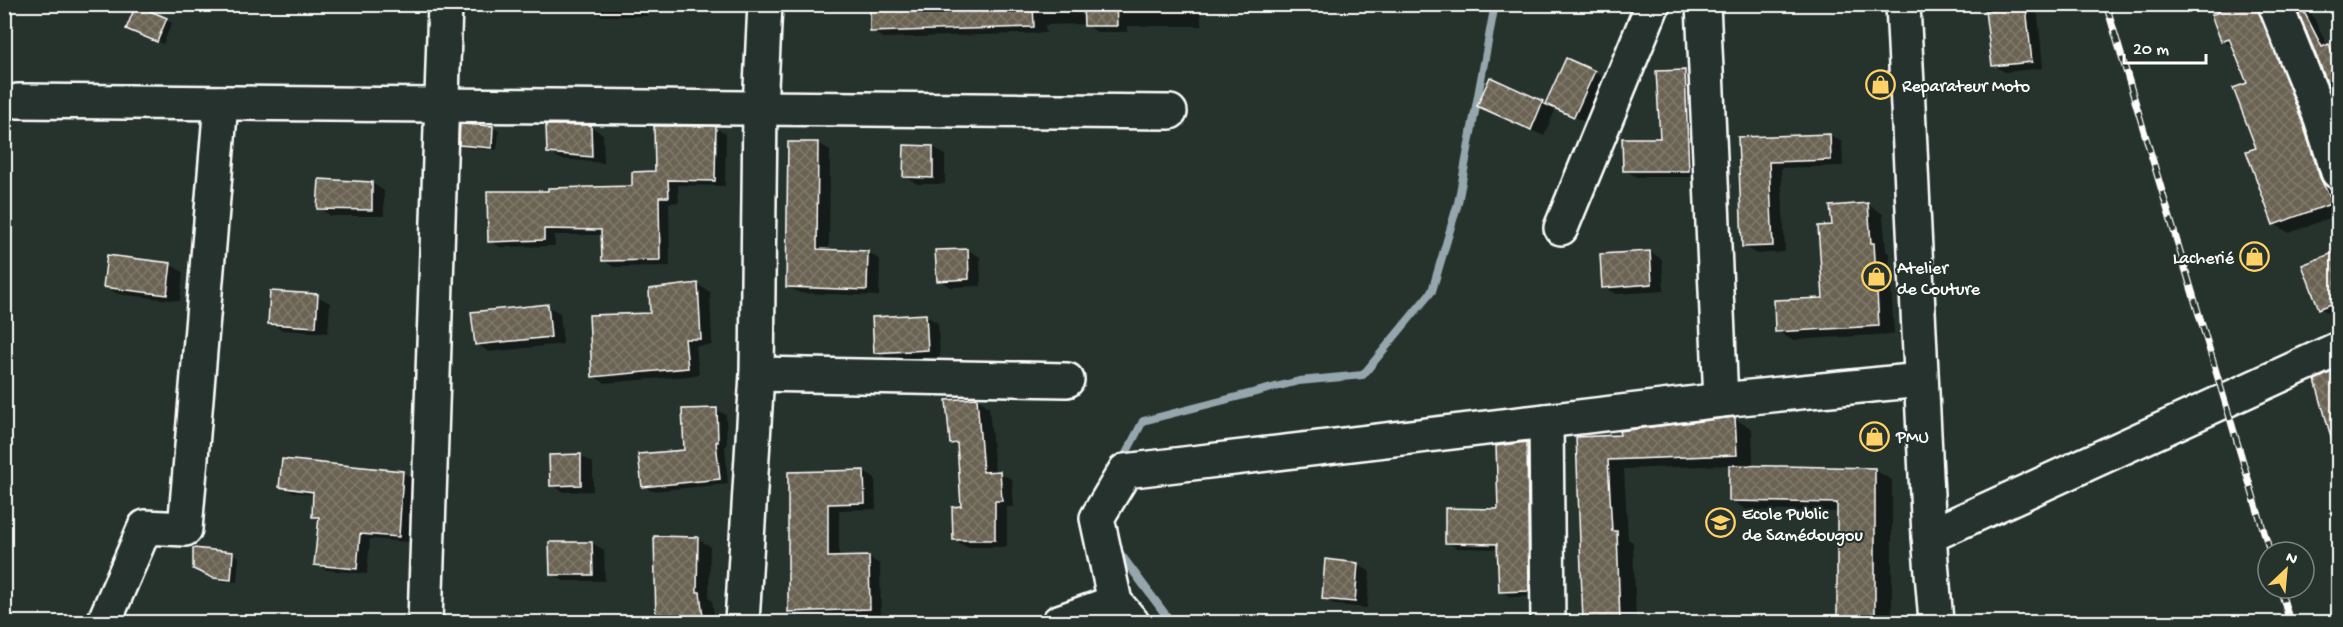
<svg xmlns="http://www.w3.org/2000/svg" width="2343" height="627" viewBox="0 0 2343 627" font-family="'Gochi Hand',sans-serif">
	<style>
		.shadow { fill: #0007 }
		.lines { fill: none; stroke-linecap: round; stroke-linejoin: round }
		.stream { stroke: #95a6ac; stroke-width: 8 }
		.building { fill: url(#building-cross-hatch); stroke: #fff; stroke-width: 1.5 }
		.minor-casing { stroke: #fff; stroke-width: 38 }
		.major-casing { stroke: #fff; stroke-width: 38 }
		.minor { stroke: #26332d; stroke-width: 33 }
		.major { stroke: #26332d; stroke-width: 33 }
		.rail-casing { stroke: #fff; stroke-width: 7 }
		.rail { stroke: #26332d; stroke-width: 4.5; stroke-dasharray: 14; stroke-linecap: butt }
		.labels { text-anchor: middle; stroke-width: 4.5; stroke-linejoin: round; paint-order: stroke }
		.poi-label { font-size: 18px; fill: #fff; stroke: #26332d; text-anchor: start }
	</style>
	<defs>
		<pattern id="building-cross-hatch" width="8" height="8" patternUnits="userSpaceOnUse" patternTransform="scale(1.5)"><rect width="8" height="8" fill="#6a6252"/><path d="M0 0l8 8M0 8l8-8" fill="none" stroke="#807a6c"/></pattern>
	</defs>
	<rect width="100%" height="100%" fill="#26332d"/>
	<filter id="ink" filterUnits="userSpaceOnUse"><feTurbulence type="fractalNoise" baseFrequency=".0167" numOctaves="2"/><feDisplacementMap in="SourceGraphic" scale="12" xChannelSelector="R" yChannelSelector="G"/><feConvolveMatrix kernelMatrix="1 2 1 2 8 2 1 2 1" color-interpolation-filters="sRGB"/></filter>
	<g filter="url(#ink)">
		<!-- shadow -->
		<g class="shadow">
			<polygon points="590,4 647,4 647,16 602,16 590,9"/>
			<polygon points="871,4 1201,4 1201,26 1128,26 1128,32 1097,32 1085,24 1045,25 1046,33 883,38 871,31"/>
			<polygon points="2218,4 2263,4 2338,195 2338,215 2289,233 2274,224 2258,149 2249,84 2234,47 2222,40 2221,12"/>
			<polygon points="2295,4 2307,4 2328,47 2338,52 2338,100 2335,98"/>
			<polygon points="2026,8 2038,15 2043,68 2005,72 1993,65"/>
			<polygon points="166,19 172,23 163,44 134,31"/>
			<polygon points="1567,60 1607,79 1587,123 1556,108 1544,136 1491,112 1490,79 1546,105"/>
			<polygon points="1685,72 1697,79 1701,177 1637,177 1624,170 1662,139"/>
			<polygon points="591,127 603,134 604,163 561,159 548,152"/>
			<polygon points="493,128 499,131 497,150 467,148 461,144"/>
			<polygon points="715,128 726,134 725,186 678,185 679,202 669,203 670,266 614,267 603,260 603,235 554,235 555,246 500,247 489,241 549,193 633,187"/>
			<polygon points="1830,135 1842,142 1843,166 1781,168 1785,252 1756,254 1744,246 1740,138"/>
			<polygon points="818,143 830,150 829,251 868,252 880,260 879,296 800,293 787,286"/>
			<polygon points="933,147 945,155 945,184 917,184 905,176"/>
			<polygon points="372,183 384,191 384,216 331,216 318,208"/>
			<polygon points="1868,205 1883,214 1886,251 1889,253 1894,334 1792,340 1777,331 1824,300 1834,226"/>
			<polygon points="968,250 980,257 981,286 951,287 938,280"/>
			<polygon points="1650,252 1662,259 1664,291 1616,294 1603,287"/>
			<polygon points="2338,252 2338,313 2333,315 2320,308 2304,266"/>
			<polygon points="171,265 183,272 180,301 117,294 105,286"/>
			<polygon points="698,285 710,292 712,345 696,346 699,375 605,383 593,376 652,314"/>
			<polygon points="317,296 330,303 328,333 282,330 270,323"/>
			<polygon points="547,306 560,313 563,344 489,352 477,344"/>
			<polygon points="926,316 938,323 940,357 888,359 876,352"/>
			<polygon points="2338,371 2338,457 2316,381"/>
			<polygon points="977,399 989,407 995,472 1012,479 1014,507 1007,507 1007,547 967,547 954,540 963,508 959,447 952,443"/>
			<polygon points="717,410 726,415 727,446 725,446 728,484 652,491 643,486 685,451 683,411"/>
			<polygon points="1735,419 1752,429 1753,464 1743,464 1743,467 1875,470 1892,480 1892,622 1838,622 1839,512 1747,510 1730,500 1730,465 1624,469 1628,539 1633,542 1636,622 1585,622 1578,439 1621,437"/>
			<polygon points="1527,443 1538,450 1539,596 1511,597 1500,591 1499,549 1457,548 1446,542 1499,511 1497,447"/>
			<polygon points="580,455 593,463 593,491 564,492 552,485"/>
			<polygon points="863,471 875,478 876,509 839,510 839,558 868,557 880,564 881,615 802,618 790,612 790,474"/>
			<polygon points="402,472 412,478 409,542 370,539 367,574 326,570 316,564 320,520 313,516 315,495 291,492 281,487"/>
			<polygon points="697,539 710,546 709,599 712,600 715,622 661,622 658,620"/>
			<polygon points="592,543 604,550 605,581 564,581 551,574"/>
			<polygon points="195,550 233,553 239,557 237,582 221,581 201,572"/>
			<polygon points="1358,564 1370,572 1367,608 1336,605 1323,598"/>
			<polygon points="538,613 544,617 544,622 504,622 504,617"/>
			<polygon points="369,620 373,622 334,622"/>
		</g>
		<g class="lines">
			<!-- stream -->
			<g class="stream">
				<polyline points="1121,463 1143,421 1299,381 1363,375 1432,291 1458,203 1495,4"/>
				<polyline points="1116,548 1171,622"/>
			</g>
		</g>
		<!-- building -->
		<g class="building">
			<polygon points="870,4 1033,4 1034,27 870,32"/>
			<polygon points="1083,4 1116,4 1117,26 1084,26"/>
			<polygon points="2216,4 2257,4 2303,124 2320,178 2333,203 2273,225 2246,151 2256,148 2233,88 2247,83 2229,38 2221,41 2211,15 2219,12"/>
			<polygon points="2295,4 2300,4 2322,47 2329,44 2338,66 2338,97 2334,99"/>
			<polygon points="136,5 167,18 157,42 126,29"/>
			<polygon points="2026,7 2032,62 1992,66 1985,11"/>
			<polygon points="1566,58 1595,71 1574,117 1545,104"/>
			<polygon points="1685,70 1689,171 1623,171 1622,138 1660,138 1656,71"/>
			<polygon points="1490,77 1543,101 1531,130 1477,106"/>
			<polygon points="460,124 493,126 492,148 459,145"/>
			<polygon points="546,125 591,125 592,157 547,153"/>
			<polygon points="654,126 716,126 715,181 668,180 669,197 659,197 660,260 602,261 601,230 544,229 544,240 488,242 487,191 548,191 548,188 632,186 632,172 655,171"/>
			<polygon points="1830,134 1831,160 1769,162 1773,246 1742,247 1738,137"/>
			<polygon points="788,142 818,142 817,249 868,251 867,290 786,287"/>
			<polygon points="904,145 933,146 933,178 903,177"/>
			<polygon points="319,179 372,182 372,210 317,209"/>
			<polygon points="1868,203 1871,243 1874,243 1879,326 1775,332 1774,300 1823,298 1818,226 1832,225 1830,206"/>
			<polygon points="968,249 969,279 937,281 935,250"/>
			<polygon points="1650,251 1652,284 1602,288 1600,254"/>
			<polygon points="2338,251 2338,301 2319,309 2302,265"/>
			<polygon points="107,255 171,263 167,295 103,287"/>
			<polygon points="698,283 701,339 685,339 688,368 592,377 589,315 650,313 649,289"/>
			<polygon points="270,291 318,294 316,327 268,324"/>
			<polygon points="548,304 551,337 475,345 471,312"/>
			<polygon points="926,314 928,350 874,353 872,317"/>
			<polygon points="2338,369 2338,440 2332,441 2315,380"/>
			<polygon points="977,398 983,472 1000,471 1002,501 995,501 995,540 953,540 952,507 961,506 957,443 950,444 946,400"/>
			<polygon points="717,408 718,442 716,442 720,479 642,487 638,454 684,450 682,409"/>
			<polygon points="1735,417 1737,455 1608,460 1612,531 1617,531 1620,622 1583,622 1576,437 1620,435 1619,431"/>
			<polygon points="1527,442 1529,591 1499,592 1497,544 1445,543 1445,508 1498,509 1496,446"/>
			<polygon points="581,454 581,485 550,486 549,455"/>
			<polygon points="282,459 403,471 399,537 360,534 357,569 314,565 319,517 312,517 313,492 279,487"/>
			<polygon points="1729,465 1875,468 1875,622 1837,622 1837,503 1729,501"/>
			<polygon points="864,470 865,503 828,504 828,557 869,556 870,609 788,612 788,472"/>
			<polygon points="654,536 698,537 697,592 700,592 703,617 656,621"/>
			<polygon points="549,542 592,542 593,575 550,575"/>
			<polygon points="193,548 233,552 231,580 213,578 193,569"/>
			<polygon points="1325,559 1358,563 1355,602 1322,599"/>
		</g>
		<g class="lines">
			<defs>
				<g id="minor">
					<polyline points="1703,4 1721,400"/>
					<polyline points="2275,4 2321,118 2338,172"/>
					<polyline points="18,101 1170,112"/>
					<polyline points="1561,228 1653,4"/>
					<polyline points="757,374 1067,380"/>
					<polyline points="1546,421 1548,622"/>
					<polyline points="1929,536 2338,349"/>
					<polyline points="104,622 145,527 185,529 221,103"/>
					<polyline points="425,622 445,4"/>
					<polyline points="742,622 757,374 760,108 765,4"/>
					<polyline points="1059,622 1115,602"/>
					<polyline points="1132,622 1115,602 1097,518 1125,471 1721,400 1921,380"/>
				</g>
				<polyline id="major" points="1903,4 1929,536 1936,622"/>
			</defs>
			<!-- minor casing -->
			<use href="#minor" class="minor-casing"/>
			<!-- major casing -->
			<use href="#major" class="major-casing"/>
			<!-- minor -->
			<use href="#minor" class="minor"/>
			<!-- major -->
			<use href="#major" class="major"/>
			<defs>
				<g id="rail">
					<polyline points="2106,4 2270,552"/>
					<polyline points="2280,588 2290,622"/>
				</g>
			</defs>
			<!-- rail casing -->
			<use href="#rail" class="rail-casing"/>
			<!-- rail -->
			<use href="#rail" class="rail"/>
		</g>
	</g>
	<!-- icons -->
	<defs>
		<symbol id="shop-ring" viewBox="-11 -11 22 22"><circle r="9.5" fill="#26332d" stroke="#ffd166" stroke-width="1.5"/><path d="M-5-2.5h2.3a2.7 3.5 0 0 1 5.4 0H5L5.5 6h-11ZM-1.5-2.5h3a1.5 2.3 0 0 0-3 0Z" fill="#ffd166"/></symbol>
		<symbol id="school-ring" viewBox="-11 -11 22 22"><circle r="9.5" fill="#26332d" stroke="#ffd166" stroke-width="1.5"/><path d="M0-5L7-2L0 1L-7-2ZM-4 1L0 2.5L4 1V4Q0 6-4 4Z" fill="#ffd166"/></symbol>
	</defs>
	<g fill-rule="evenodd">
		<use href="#shop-ring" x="1864" y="68" width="33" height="33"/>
		<use href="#shop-ring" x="2238" y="240" width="33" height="33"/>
		<use href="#shop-ring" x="1860" y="260" width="33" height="33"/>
		<use href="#shop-ring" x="1858" y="420" width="33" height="33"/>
		<use href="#school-ring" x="1704" y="506" width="33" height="33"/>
	</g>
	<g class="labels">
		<!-- poi labels -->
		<g class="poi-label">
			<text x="1902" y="91">Reparateur Moto</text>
			<text x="2234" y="263" text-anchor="end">Lacherié</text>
			<text x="1897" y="273">Atelier<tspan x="1897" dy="21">de Couture</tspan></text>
			<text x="1896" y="442">PMU</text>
			<text x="1742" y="519">Ecole Public<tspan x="1742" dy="21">de Samédougou</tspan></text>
		</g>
	</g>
	<!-- margin -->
	<rect width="2343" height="627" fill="none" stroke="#26332d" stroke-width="24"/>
	<rect x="12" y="12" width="2319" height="603" fill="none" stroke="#fff" stroke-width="2" filter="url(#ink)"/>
	<!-- north arrow -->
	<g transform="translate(2286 570) rotate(26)"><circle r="28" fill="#26332d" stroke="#7d8581" stroke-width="1.5"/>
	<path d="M0-4.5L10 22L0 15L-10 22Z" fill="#ffd166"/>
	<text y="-9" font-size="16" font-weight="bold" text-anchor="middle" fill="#ffffff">N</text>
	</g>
	<!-- scale -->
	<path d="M2124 54v9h82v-9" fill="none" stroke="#ffffff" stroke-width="3"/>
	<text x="2133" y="54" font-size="18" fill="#ffffff" stroke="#26332d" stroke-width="4.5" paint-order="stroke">20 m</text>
</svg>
